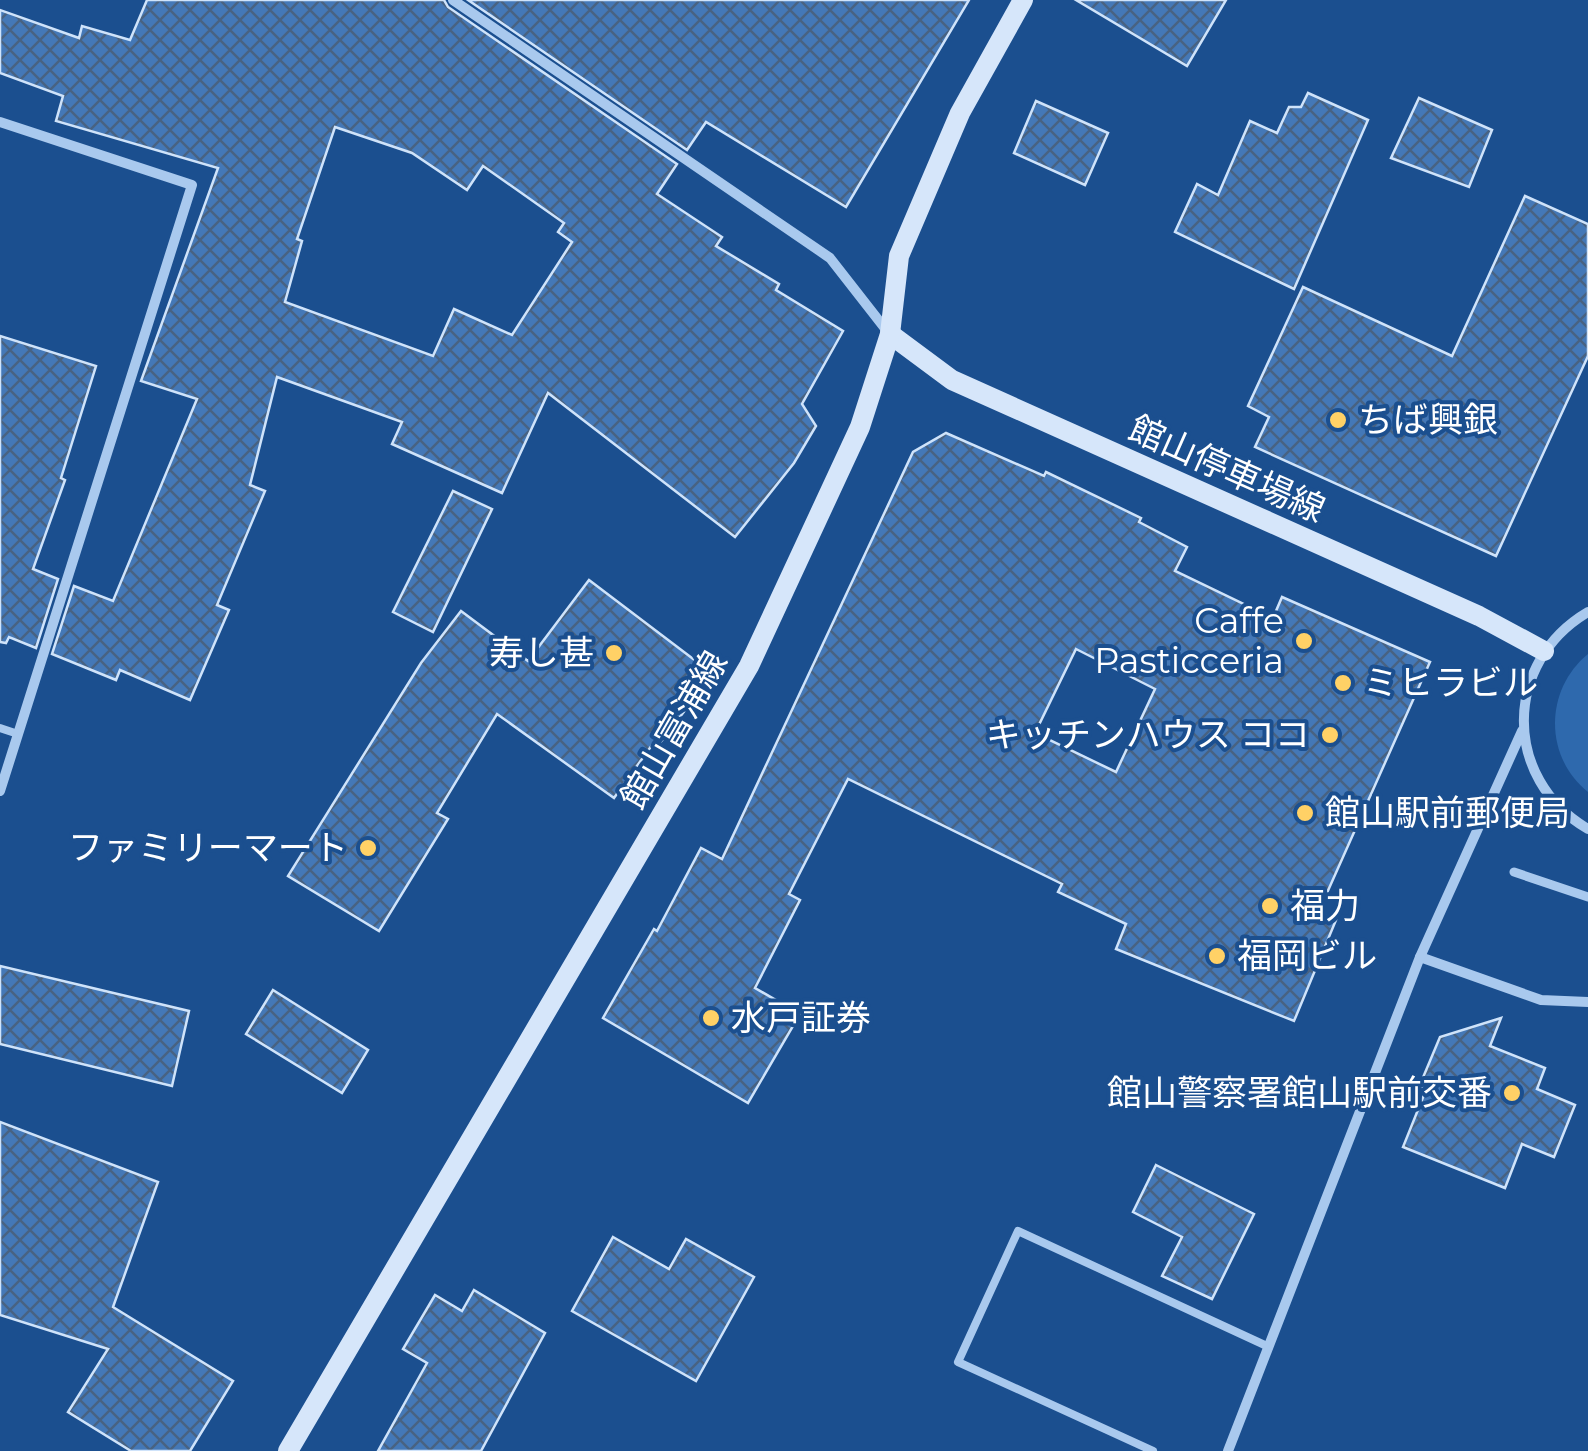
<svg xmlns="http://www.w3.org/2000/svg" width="1588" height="1451" viewBox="0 0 1588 1451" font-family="Montserrat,'Noto Sans JP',sans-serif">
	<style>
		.grass { fill: #2e69ad }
		.building { fill: url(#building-cross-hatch); stroke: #cfe3fa; stroke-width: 2.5; fill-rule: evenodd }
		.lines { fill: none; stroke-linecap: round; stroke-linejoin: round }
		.service { stroke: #a9c9ee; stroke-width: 8 }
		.pedestrian { stroke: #a9c9ee; stroke-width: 9 }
		.minor { stroke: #a9c9ee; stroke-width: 10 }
		.secondary { stroke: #d6e6fa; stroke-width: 20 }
		.poi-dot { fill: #ffd166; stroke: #1b4f8f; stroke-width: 4 }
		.labels { text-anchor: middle; stroke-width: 8; stroke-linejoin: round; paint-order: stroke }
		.poi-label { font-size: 35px; fill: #fff; stroke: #1b4f8f; text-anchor: start }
		.street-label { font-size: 35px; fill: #fff; stroke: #1b4f8f }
	</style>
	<defs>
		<pattern id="building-cross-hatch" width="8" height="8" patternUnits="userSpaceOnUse" patternTransform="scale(2.5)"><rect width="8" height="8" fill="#4478b7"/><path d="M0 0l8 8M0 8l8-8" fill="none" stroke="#486282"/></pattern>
	</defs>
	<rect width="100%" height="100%" fill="#1b4f8f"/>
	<!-- grass -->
	<path class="grass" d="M 1588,654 L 1588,792 C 1544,757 1544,690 1588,654 Z"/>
	<!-- building -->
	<g class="building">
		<path d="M 147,0 L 444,0 L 448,7 L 677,164 L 657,194 L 722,237 L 716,246 L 779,284 L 776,290 L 843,331 L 802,404 L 816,426 L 794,463 L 735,537 L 548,393 L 502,493 L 392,444 L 402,422 L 277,377 L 250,485 L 265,491 L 217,605 L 229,610 L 190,700 L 120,670 L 116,680 L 52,654 L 74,586 L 113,601 L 197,399 L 141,381 L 218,168 L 56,121 L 63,96 L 0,73 L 0,10 L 79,38 L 82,26 L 130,40 ZM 335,127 L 412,153 L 467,190 L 483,166 L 564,223 L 558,232 L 572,242 L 512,335 L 454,309 L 433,356 L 285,302 L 302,241 L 297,239 Z"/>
		<polygon points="468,0 969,0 846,207 706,122 687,150"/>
		<polygon points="1076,0 1226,0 1187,66"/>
		<polygon points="1308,93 1368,120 1294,289 1175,232 1197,184 1218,195 1250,121 1277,133 1289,107 1301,107"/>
		<polygon points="1419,98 1492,130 1469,187 1391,158"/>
		<polygon points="1036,101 1108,133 1085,185 1014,153"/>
		<polygon points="1525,196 1588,224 1588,356 1496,556 1255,447 1269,417 1248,406 1303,287 1452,356"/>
		<polygon points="0,336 96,366 61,478 65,480 33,569 58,579 36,648 9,637 6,643 0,642"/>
		<path d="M 946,433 L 1044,476 L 1046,472 L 1141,518 L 1139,522 L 1187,547 L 1175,571 L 1273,618 L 1282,597 L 1430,662 L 1318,913 L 1336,920 L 1294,1021 L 1116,949 L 1126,924 L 1058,892 L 1062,884 L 848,779 L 789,894 L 800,900 L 755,988 L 800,1014 L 748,1103 L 603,1018 L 654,929 L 657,931 L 701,848 L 722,859 L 913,452 ZM 1076,649 L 1155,689 L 1116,772 L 1035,733 Z"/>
		<polygon points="453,491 492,509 433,632 393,612"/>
		<polygon points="589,580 713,674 656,748 652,745 614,798 497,714 437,813 448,819 379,931 288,876 421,663 461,611 528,661"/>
		<polygon points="0,966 189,1011 172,1086 0,1044"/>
		<polygon points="273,990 368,1050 342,1093 246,1034"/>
		<polygon points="1501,1018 1490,1046 1545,1068 1537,1089 1575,1105 1554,1157 1522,1144 1505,1188 1403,1147 1426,1090 1419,1087 1440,1037"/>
		<polygon points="0,1122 158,1182 113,1307 233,1381 190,1451 131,1451 68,1412 108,1349 0,1315"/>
		<polygon points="1156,1165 1254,1214 1212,1299 1162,1276 1182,1237 1133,1212"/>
		<polygon points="613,1237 669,1269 686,1239 754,1277 696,1381 572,1311"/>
		<polygon points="474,1290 545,1333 481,1451 378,1451 427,1363 403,1349 435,1295 462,1311"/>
	</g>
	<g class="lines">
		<!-- service -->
		<g class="service">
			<polyline points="0,728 18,734"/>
			<polyline points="1153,1451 958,1362 1018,1231 1269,1347"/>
		</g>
		<!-- pedestrian -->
		<polyline class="pedestrian" points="1514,872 1588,897"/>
		<!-- minor -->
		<g class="minor">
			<polyline points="453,0 830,258 887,331"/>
			<polyline points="0,122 192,185 0,791"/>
			<path d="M 1588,612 C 1503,662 1502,779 1588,829"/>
			<polyline points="1420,957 1541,1000 1588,1002"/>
			<polyline points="1228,1451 1420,957 1522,731"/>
		</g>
		<!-- secondary -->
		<g class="secondary">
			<polyline points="890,334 952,380 1479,616 1544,651"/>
			<polyline points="288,1451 749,666 860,427 890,334 899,256 960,113 1023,0"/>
		</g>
	</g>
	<!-- markers -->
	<g class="poi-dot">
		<circle cx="1338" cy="420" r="10"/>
		<circle cx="1304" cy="641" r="10"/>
		<circle cx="614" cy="653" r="10"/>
		<circle cx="1343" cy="683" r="10"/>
		<circle cx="1330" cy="735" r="10"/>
		<circle cx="1305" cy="813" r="10"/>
		<circle cx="368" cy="848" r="10"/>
		<circle cx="1270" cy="906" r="10"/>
		<circle cx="1217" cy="956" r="10"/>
		<circle cx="711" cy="1018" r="10"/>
		<circle cx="1512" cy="1093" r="10"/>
	</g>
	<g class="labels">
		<!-- poi labels -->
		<g class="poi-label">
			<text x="1358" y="432">ちば興銀</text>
			<text x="1284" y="633" text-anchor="end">Caffe<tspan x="1284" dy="40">Pasticceria</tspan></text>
			<text x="594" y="665" text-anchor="end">寿し甚</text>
			<text x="1363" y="695">ミヒラビル</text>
			<text x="1310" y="747" text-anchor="end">キッチンハウス ココ</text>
			<text x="1325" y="825">館山駅前郵便局</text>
			<text x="348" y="860" text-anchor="end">ファミリーマート</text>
			<text x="1290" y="918">福力</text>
			<text x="1237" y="968">福岡ビル</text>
			<text x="731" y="1030">水戸証券</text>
			<text x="1492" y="1105" text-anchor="end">館山警察署館山駅前交番</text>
		</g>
		<!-- street labels -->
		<g class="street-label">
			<text transform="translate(1227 469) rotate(24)" y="12">館山停車場線</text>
			<text transform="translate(674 730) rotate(-60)" y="12">館山富浦線</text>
		</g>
	</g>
</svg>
